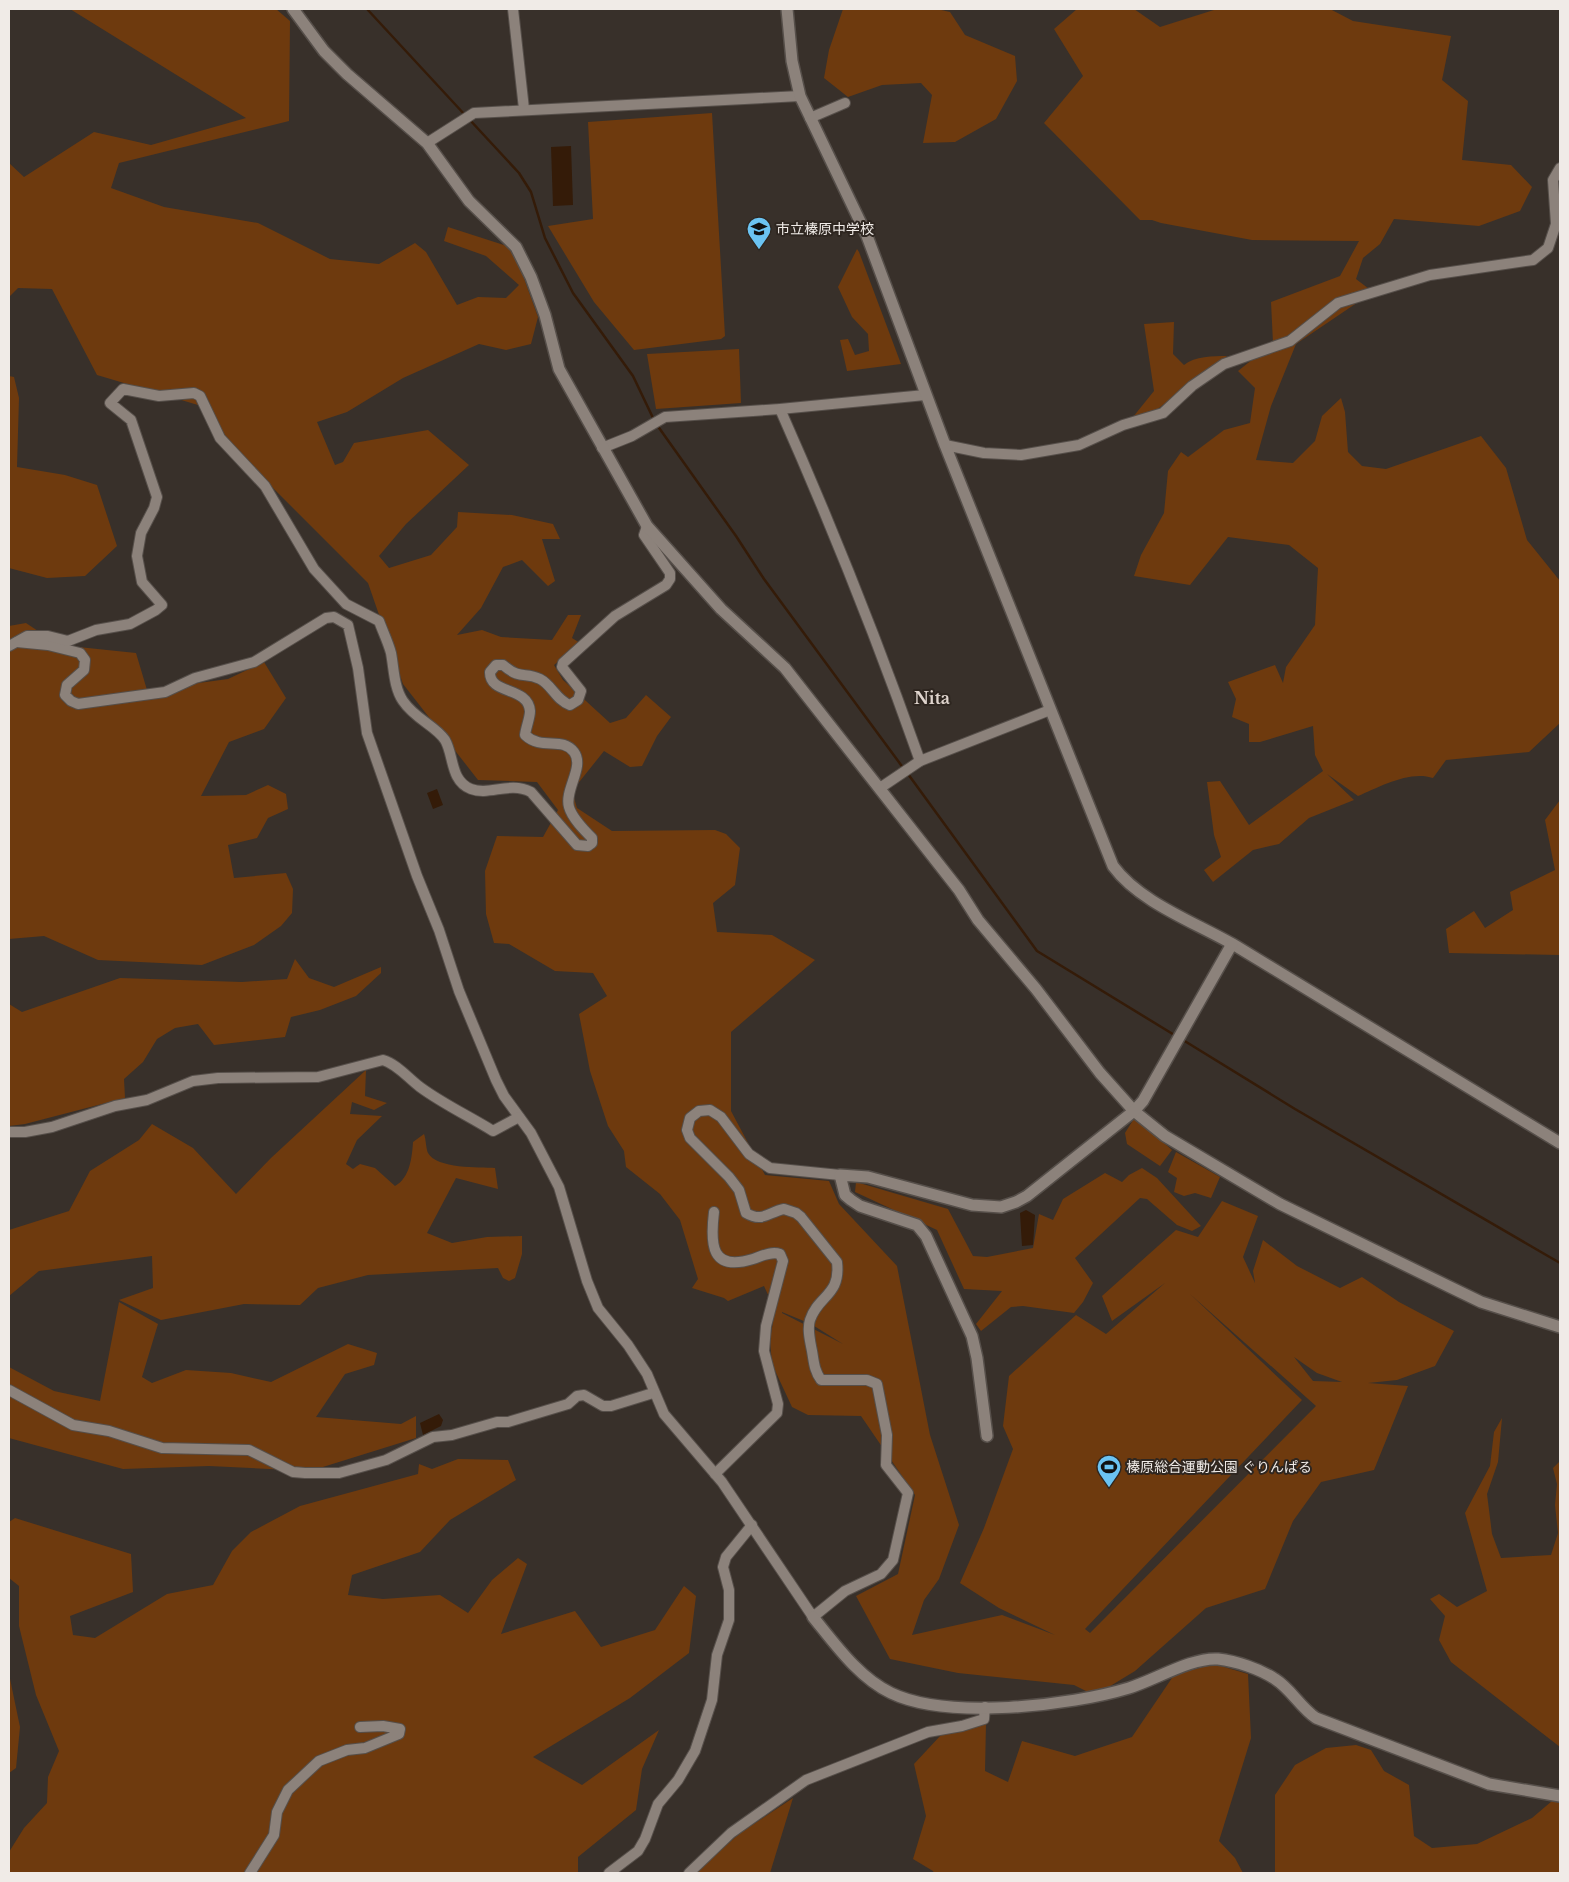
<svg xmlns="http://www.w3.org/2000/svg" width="1569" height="1882" viewBox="0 0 1569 1882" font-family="'Libre Baskerville','Noto Sans JP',serif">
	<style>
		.green { fill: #6e3a0e; fill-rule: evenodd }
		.water { fill: #341b08 }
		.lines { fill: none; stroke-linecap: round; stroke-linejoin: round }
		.stream { stroke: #341b08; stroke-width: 2.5 }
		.minor-casing { stroke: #564f4a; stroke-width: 12 }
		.tertiary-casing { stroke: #564f4a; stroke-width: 14 }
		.minor { stroke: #8c827b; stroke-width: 10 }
		.tertiary { stroke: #8c827b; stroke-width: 11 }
		.labels { text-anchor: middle; stroke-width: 4; stroke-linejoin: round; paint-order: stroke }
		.poi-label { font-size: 14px; fill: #f0ebe7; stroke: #2e2620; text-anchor: start }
		.quarter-label { font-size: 16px; font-weight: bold; fill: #dfd4cd; stroke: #2e2620 }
	</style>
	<rect width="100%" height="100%" fill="#38302a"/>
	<!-- green -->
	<g class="green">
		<path d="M 70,9 L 276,9 L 290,21 L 289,121 L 119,163 L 111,188 L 164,207 L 258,223 L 330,259 L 379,264 L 415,243 L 426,252 L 457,305 L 478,297 L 506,298 L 519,285 L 486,256 L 444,241 L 448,227 L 513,248 L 538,317 L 531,344 L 506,350 L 479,344 L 403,378 L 347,412 L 317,422 L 335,465 L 343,462 L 354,443 L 428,430 L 469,465 L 406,524 L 379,556 L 389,568 L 431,555 L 457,527 L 458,512 L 512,515 L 553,524 L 560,539 L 542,539 L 555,581 L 548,586 L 522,560 L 503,567 L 481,608 L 457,635 L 482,630 L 501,637 L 552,640 L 568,615 L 581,615 L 572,638 L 580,643 L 554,665 L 563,680 L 610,723 L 626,718 L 646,695 L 671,717 L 657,736 L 642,766 L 630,767 L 604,751 L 572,791 L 577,808 L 612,831 L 715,830 L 726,834 L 740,848 L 735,885 L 713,903 L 717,932 L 772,935 L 815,960 L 731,1032 L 731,1111 L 765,1175 L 829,1181 L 839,1204 L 897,1266 L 930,1435 L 959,1525 L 939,1579 L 924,1600 L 912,1635 L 1002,1615 L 1055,1635 L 999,1608 L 960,1583 L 984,1528 L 1013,1449 L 1003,1426 L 1009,1376 L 1076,1315 L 1106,1334 L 1165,1283 L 1112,1321 L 1102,1296 L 1176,1230 L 1198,1237 L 1222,1201 L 1258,1216 L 1243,1257 L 1255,1283 L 1253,1271 L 1263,1240 L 1297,1266 L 1340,1288 L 1362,1277 L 1399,1302 L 1454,1331 L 1435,1366 L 1397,1380 L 1368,1383 L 1408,1386 L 1374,1470 L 1321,1482 L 1293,1521 L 1265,1589 L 1206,1608 L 1135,1671 L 1107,1688 L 1088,1692 L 1074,1685 L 958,1673 L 890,1659 L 856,1596 L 898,1574 L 915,1495 L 861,1416 L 808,1415 L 792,1407 L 772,1364 L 770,1340 L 775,1310 L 764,1286 L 728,1301 L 724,1298 L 692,1288 L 698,1279 L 680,1220 L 660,1194 L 626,1167 L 624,1151 L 608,1126 L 590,1071 L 579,1014 L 607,996 L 593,973 L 555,971 L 509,944 L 494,943 L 486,914 L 485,871 L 497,836 L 543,837 L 558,810 L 537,782 L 478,780 L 403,684 L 368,583 L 260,475 L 198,405 L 97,375 L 52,289 L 18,288 L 9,297 L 9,163 L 24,177 L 94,132 L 151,145 L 246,118 ZM 1190,1294 L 1316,1406 L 1090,1633 L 1085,1629 L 1302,1400 ZM 782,1312 L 811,1324 L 843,1344 L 782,1313 ZM 1294,1357 L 1317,1373 L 1342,1382 L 1313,1381 Z"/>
		<polygon points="843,9 937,9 950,12 965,35 1015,56 1017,81 996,119 955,142 923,143 932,95 921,83 882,85 848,97 824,78 829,50"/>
		<path d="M 1077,9 L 1134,9 L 1160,27 L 1217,9 L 1330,9 L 1353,21 L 1451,36 L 1442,80 L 1468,101 L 1462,160 L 1511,165 L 1532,187 L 1520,211 L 1479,226 L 1394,219 L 1380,244 L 1363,258 L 1356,279 L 1373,292 L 1296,344 L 1271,406 L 1256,460 L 1293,463 L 1315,441 L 1322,416 L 1341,398 L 1345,412 L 1348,452 L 1362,466 L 1386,469 L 1481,436 L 1506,468 L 1527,540 L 1560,581 L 1560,723 L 1529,752 L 1446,760 L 1433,778 C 1410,770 1379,787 1358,796 L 1327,774 L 1354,800 L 1309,818 L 1279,844 L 1253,850 L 1213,882 L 1204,870 L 1221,857 L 1214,835 L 1207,782 L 1220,781 L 1249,825 L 1323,771 L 1315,755 L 1313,726 L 1260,742 L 1249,742 L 1249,724 L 1232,717 L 1236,699 L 1228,682 L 1275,665 L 1283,683 L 1286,667 L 1315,625 L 1318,568 L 1289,545 L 1228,537 L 1190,585 L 1134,576 L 1141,555 L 1164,513 L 1168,471 L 1181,452 L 1188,457 L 1224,430 L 1250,423 L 1255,388 L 1238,371 L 1273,343 L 1271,302 L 1340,276 L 1359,241 L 1252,240 L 1161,223 L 1152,220 L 1140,220 L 1044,123 L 1083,76 L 1054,29 Z"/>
		<polygon points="712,113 725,336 721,339 634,350 594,302 548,226 593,219 588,122"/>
		<polygon points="857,249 859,252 901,364 847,371 840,340 848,339 855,355 869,351 868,334 852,317 838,287"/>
		<path d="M 1174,322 L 1173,354 L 1184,365 C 1195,356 1213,356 1227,356 L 1155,411 L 1133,417 L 1154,391 L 1144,324 Z"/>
		<polygon points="739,349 741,403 656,409 647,354"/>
		<polygon points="9,376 14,377 19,398 17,467 65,475 97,485 117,546 85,576 47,578 9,568"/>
		<polygon points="26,623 59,645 136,653 147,690 228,679 264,662 286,698 264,729 229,742 201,796 246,795 268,785 286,794 288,809 268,818 257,838 228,845 234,878 286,873 293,889 292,913 281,926 254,945 202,965 98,960 44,936 9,939 9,626"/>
		<polygon points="1560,800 1560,955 1449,953 1446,929 1474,911 1485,928 1513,910 1510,892 1555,870 1545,820"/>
		<polygon points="295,959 309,978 334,987 381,967 381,973 356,996 320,1010 291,1017 285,1037 214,1045 198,1024 175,1028 157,1039 143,1062 124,1079 125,1098 25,1124 9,1126 9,1004 22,1012 120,978 242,982 287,979"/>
		<path d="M 366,1070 L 365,1096 L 387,1103 L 374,1110 L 352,1102 L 350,1114 L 382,1116 L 357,1140 L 346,1164 L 353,1169 L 360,1164 L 375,1168 L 395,1186 C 410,1178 412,1157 413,1142 L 424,1134 C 426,1139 426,1149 428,1153 C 437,1169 479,1167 495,1168 L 498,1189 L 456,1178 L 427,1233 L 452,1243 L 487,1237 L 522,1236 L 522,1254 L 515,1278 L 509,1281 L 503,1278 L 498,1268 L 368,1275 L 318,1288 L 300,1305 L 244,1304 L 161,1320 L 119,1300 L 153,1288 L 152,1256 L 39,1271 L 9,1296 L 9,1230 L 69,1211 L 90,1171 L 139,1140 L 152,1124 L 193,1148 L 236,1194 L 271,1158 Z"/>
		<polygon points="1135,1117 1172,1150 1160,1166 1127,1144 1125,1133"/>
		<polygon points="1176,1152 1220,1177 1211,1198 1195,1193 1184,1196 1174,1192 1177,1178 1168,1172"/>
		<polygon points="1142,1168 1157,1178 1201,1226 1192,1231 1177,1225 1147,1199 1140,1198 1075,1258 1093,1283 1083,1302 1074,1313 1023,1306 1011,1307 981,1331 976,1324 1002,1291 964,1289 937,1230 855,1192 856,1182 948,1209 973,1256 987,1257 1033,1248 1039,1214 1053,1220 1063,1199 1105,1173 1122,1182 1129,1175"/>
		<polygon points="119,1302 158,1324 142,1377 152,1383 186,1370 231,1373 271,1382 348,1344 377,1353 374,1365 345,1374 316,1417 401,1424 416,1416 416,1438 310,1471 209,1466 123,1469 9,1438 9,1367 54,1391 100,1401"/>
		<polygon points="1502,1418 1498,1462 1487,1494 1492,1534 1501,1558 1551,1555 1558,1533 1555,1505 1557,1484 1553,1468 1560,1461 1560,1747 1451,1662 1439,1640 1445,1616 1430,1599 1439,1594 1457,1607 1487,1591 1465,1513 1490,1466 1494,1432"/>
		<polygon points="458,1459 508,1460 516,1480 450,1520 420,1552 352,1575 348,1595 383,1599 440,1595 468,1613 492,1580 518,1558 527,1564 501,1634 575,1611 601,1647 655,1630 684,1586 696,1596 689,1653 630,1698 533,1757 582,1785 659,1730 642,1769 636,1810 578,1857 578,1873 9,1873 9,1852 24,1828 47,1803 48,1777 59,1751 36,1695 19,1626 19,1586 9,1578 9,1522 15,1518 131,1554 133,1592 70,1616 73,1635 95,1638 167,1594 213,1585 232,1551 251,1532 300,1506 418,1474 419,1464 432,1469"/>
		<polygon points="1214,1664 1248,1674 1251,1738 1219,1841 1235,1858 1243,1873 934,1873 933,1871 913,1859 926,1816 914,1764 941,1735 986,1723 985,1771 1008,1782 1022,1741 1075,1756 1132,1737 1174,1675"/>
		<polygon points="9,1674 20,1727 16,1768 9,1773"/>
		<polygon points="1356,1745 1371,1750 1384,1771 1409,1785 1414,1836 1432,1848 1477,1844 1532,1818 1552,1801 1560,1803 1560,1873 1275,1873 1275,1795 1295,1765 1326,1748"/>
		<polygon points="793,1798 770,1873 695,1873 740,1833"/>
	</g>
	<!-- water -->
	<g class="water">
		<polygon points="571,146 573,205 553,206 551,147"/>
		<polygon points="437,789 443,805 433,809 427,793"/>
		<polygon points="1026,1210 1035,1215 1033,1245 1022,1246 1020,1213"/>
		<polygon points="439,1414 443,1420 441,1426 423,1435 420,1423"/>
	</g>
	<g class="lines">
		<!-- stream -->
		<g class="stream">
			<polyline points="367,9 465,115"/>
			<polyline points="469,119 519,173 531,192 545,238 573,293 633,376 654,420"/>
			<polyline points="657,425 736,536 764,579 904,769"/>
			<polyline points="908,774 1037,951 1176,1036"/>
			<polyline points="1183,1040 1295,1109 1560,1263"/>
		</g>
		<defs>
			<g id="minor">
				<polyline points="513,9 524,109"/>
				<polyline points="810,118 845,103"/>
				<polyline points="427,143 474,113 800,96"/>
				<path d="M 780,409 C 831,524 878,642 920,761"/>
				<polyline points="945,445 984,453 1021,455 1079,445 1123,425 1163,413 1192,386 1224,364 1290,341 1338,303 1430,275 1533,260 1548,248 1556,224 1553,180 1560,168"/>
				<polyline points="602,448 632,436 665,417 780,409 925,395"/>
				<path d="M 17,642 L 48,645 L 80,653 L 85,660 L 84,670 L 67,685 L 65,695 L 71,701 L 78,704 L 165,692 L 195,678 L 254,662 L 326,618 L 334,617 L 348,625 L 358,668 L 367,733 L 417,876 L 439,930 L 459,991 L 496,1080 L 504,1096 L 531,1133 L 559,1187 L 587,1281 L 598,1308 L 628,1345 L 647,1374 L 664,1414 L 722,1482 L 813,1617 L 845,1591 L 881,1574 L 893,1560 L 908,1493 L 886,1465 L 887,1435 L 877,1384 L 867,1380 L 821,1380 C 814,1370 814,1362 812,1351 C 810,1341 807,1329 810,1320 C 818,1295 841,1296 837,1262 L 801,1217 L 796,1213 L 784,1209 C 768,1212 763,1223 746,1213 L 739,1190 L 729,1177 L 690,1138 L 687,1130 L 690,1118 L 699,1111 L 710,1110 L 721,1117 L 749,1154 L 770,1168 L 840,1175"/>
				<path d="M 9,646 L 27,636 L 48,636 L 68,641 L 96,630 L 130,624 L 156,610 L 162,605 L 142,582 L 137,556 L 141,533 L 154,508 L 157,497 L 131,420 L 110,403 L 123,389 L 159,396 L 194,393 L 200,396 L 220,438 L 265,486 L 314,569 L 346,604 L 379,621 C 383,632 388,642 391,653 C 394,669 394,688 403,701 C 415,719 436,726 445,740 C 454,755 450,781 471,789 C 490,796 509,781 531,792 L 577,845 L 588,846 L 592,843 L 592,838 C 584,830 572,818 569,807 C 564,790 585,767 574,752 C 562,736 542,751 525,735 C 526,727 530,718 530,711 C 528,686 489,695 490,672 L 496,665 L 503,665 C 522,681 524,671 540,679 C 552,685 556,700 570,705 L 578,700 L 581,691 L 562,667 L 563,663 L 615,616 L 666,585 L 670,579 L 670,573 L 644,535 L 647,526"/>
				<polyline points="880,788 920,761 1050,710"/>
				<path d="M 9,1132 L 25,1132 L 52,1127 L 115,1106 L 147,1100 L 193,1081 L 218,1078 L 318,1077 L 383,1060 C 397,1064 408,1078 420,1087 C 443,1104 469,1116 493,1131 L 519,1117"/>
				<path d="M 714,1212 C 710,1245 711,1272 753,1259 C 762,1256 771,1251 780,1254 L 783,1261 L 766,1326 L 764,1351 L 778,1404 L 777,1413 L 715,1474"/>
				<polyline points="9,1390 73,1425 109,1431 162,1448 249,1450 293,1472 305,1473 339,1473 386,1460 433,1437 452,1435 497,1422 508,1422 568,1404 577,1396 584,1395 603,1406 611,1406 653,1393"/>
				<polyline points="250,1873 274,1835 277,1812 288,1790 319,1761 347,1750 365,1748 399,1734 400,1729 383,1726 360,1727"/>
				<polyline points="609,1873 638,1851 645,1839 658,1804 678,1780 695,1751 712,1700 717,1655 729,1620 729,1590 723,1567 726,1557 752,1525"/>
				<polyline points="689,1873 731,1833 806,1780 928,1732 962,1726 984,1719 985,1707"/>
			</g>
			<g id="tertiary">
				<polyline points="293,9 324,51 347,74 427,143 469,201 516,247 531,277 545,315 559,369 647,526 721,609 785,668 959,890 978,920 1036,989 1100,1073 1134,1111 1165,1136 1280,1204 1450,1287 1481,1302 1560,1327"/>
				<path d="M 787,9 L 792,61 L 800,96 L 867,236 L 945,445 L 1113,866 C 1140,903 1197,923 1236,946 C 1344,1011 1452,1078 1560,1143"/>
				<polyline points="987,1436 977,1358 972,1336 926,1236 917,1225 860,1206 851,1200 845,1195 840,1175 868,1177 972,1205 1001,1207 1016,1202 1027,1196 1134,1111 1143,1101 1232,944"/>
				<path d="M 813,1617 C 835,1644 859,1678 891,1693 C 947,1720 1070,1706 1129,1688 C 1155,1680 1192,1657 1218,1659 C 1236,1661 1260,1669 1275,1679 C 1291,1689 1300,1707 1316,1718 L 1489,1784 L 1560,1796"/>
			</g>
		</defs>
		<!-- minor casing -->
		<use href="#minor" class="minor-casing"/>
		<!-- tertiary casing -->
		<use href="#tertiary" class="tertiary-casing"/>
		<!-- minor -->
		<use href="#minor" class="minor"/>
		<!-- tertiary -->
		<use href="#tertiary" class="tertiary"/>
	</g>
	<!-- icons -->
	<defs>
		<symbol id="school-pin" viewBox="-11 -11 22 30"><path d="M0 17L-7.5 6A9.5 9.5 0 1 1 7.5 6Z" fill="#6bc3f2" stroke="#2e2620"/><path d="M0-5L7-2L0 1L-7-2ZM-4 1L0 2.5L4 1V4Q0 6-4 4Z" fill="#111"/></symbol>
		<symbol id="stadium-pin" viewBox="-11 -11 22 30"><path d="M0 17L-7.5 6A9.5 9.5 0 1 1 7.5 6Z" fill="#6bc3f2" stroke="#2e2620"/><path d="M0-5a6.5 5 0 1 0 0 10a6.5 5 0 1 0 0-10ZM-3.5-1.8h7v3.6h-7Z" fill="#111"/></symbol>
	</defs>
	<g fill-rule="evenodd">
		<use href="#school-pin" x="745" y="215" width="28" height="38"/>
		<use href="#stadium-pin" x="1095" y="1453" width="28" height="38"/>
	</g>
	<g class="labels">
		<!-- poi labels -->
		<g class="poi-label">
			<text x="776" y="234">市立榛原中学校</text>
			<text x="1126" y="1472">榛原総合運動公園 ぐりんぱる</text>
		</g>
		<!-- quarter labels -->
		<g class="quarter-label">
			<text x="932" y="704">Nita</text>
		</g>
	</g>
	<!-- border -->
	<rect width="1569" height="1882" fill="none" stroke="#f0ebe7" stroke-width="20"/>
</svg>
